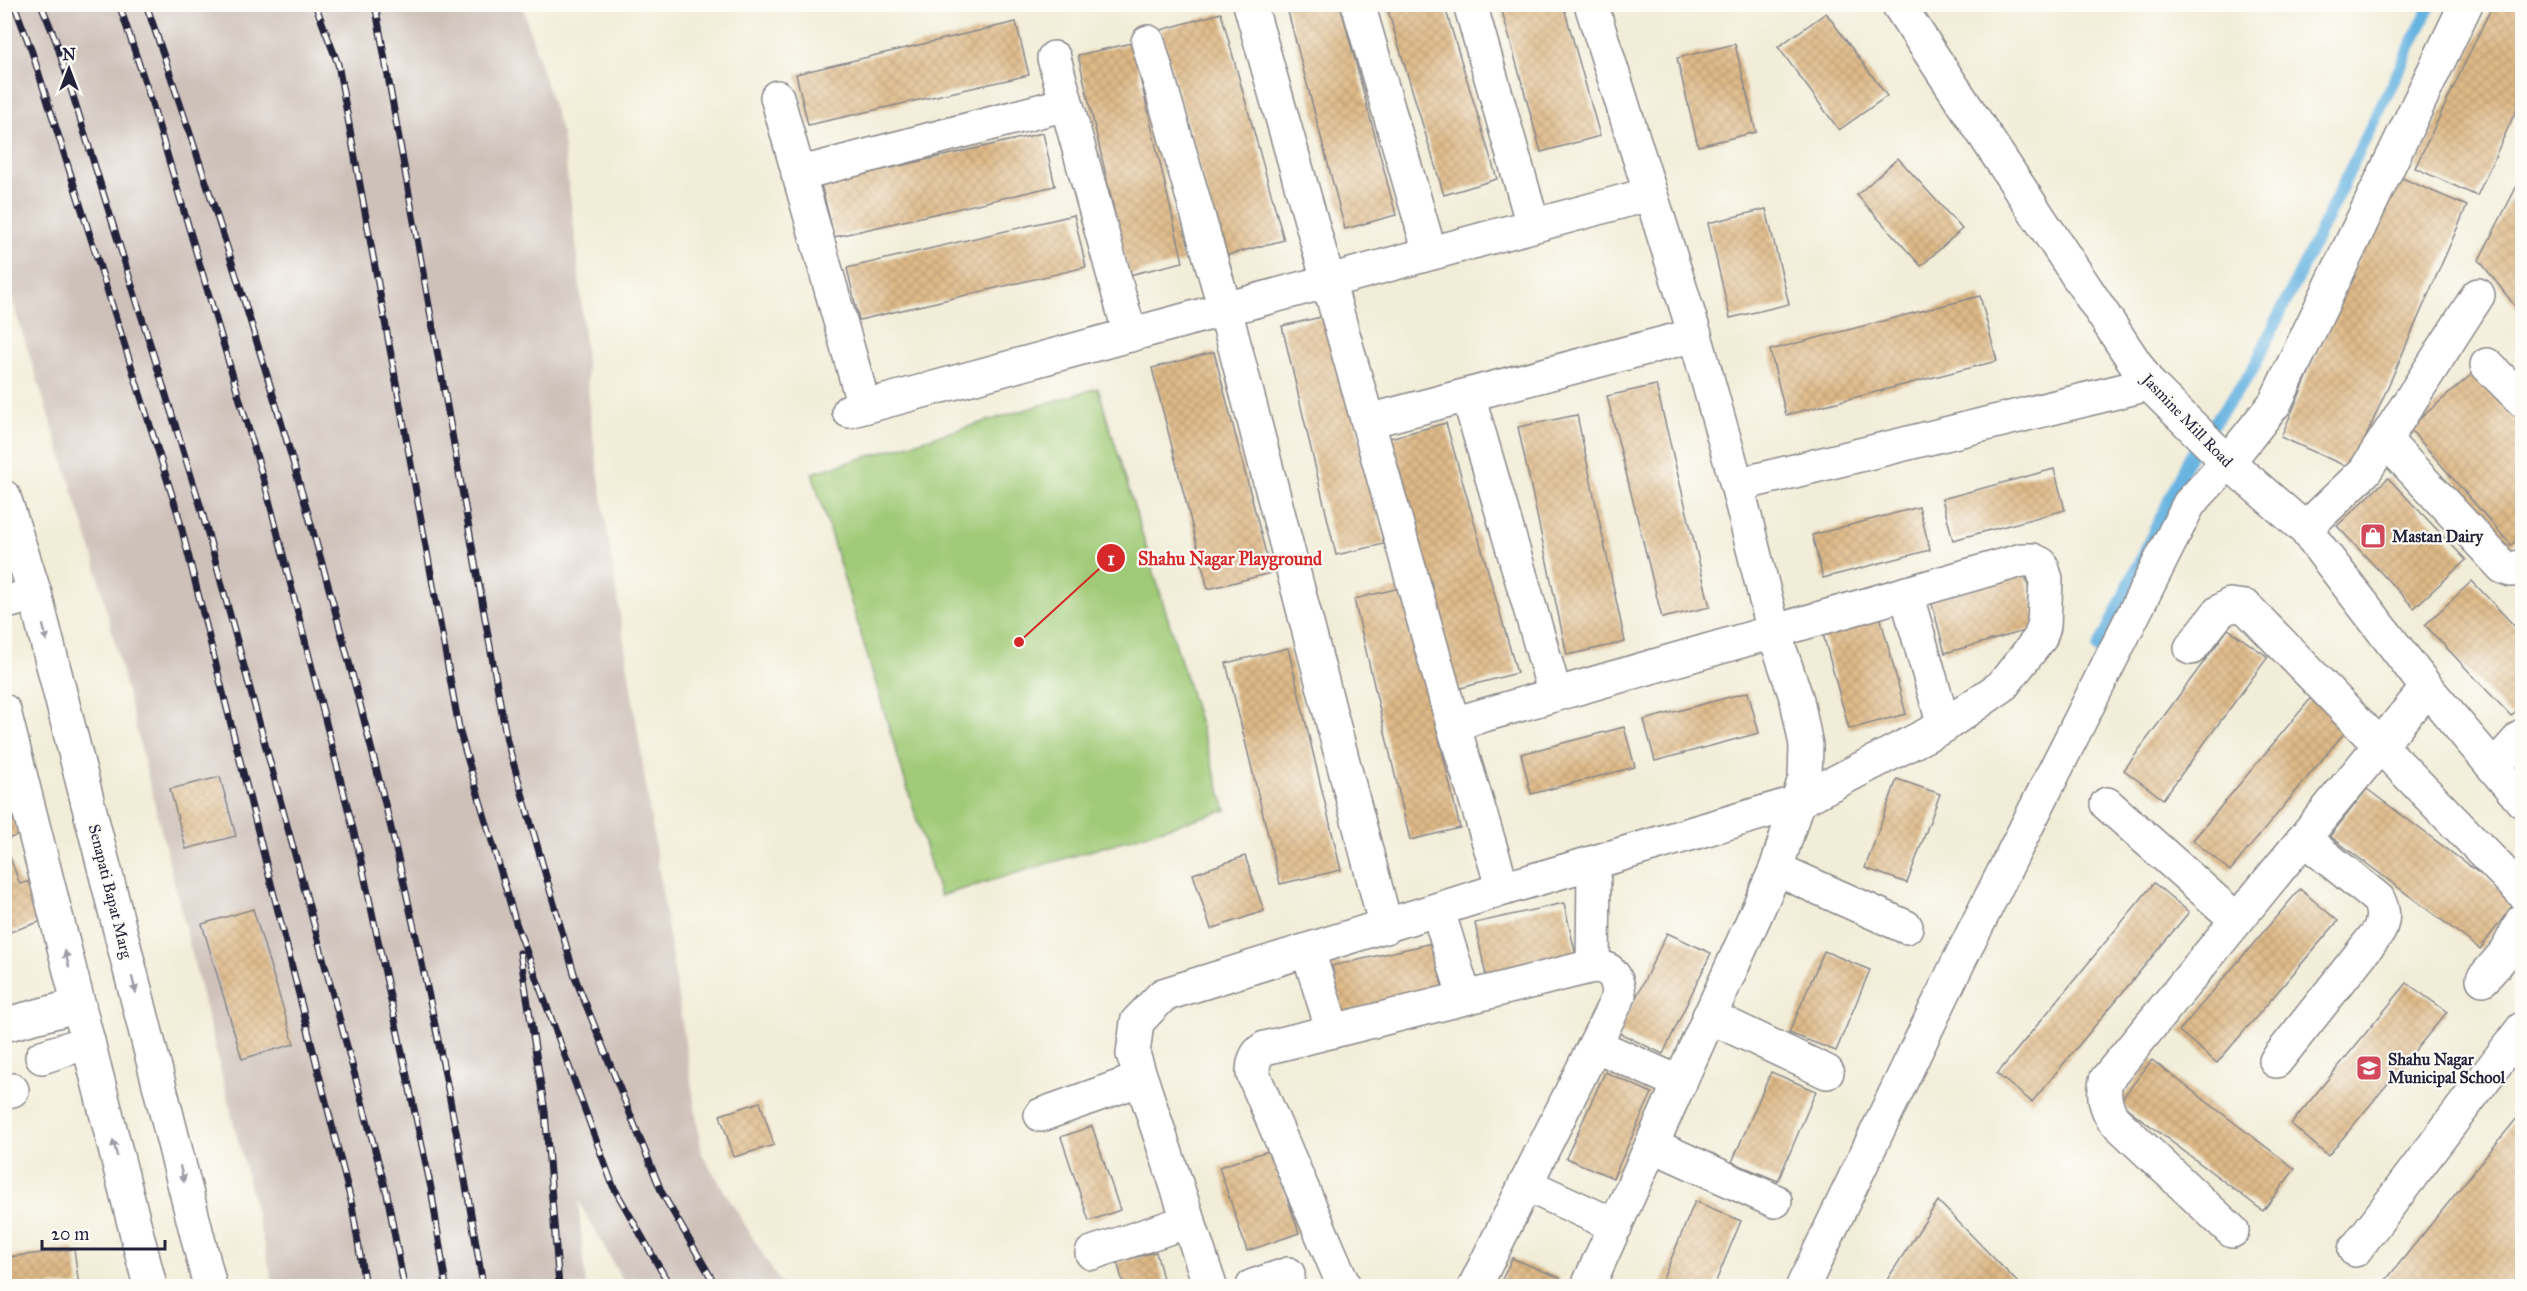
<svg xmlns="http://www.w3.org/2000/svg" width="2527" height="1291" viewBox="0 0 2527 1291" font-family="'IM FELL Great Primer',serif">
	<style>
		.railway { fill: #cec1ba }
		.green { fill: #a0ca77; stroke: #617659; stroke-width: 1.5 }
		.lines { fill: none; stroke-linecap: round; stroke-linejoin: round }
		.stream { stroke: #68b4e1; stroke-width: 12 }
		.building { fill: url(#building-cross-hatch) }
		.minor-casing { stroke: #8a888a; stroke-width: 36 }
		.secondary-casing { stroke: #8a888a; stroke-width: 36 }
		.minor { stroke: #fff; stroke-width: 33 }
		.secondary { stroke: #fff; stroke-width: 33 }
		.rail-casing { stroke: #22223b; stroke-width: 7 }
		.rail { stroke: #fdfcf7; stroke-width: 4.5; stroke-dasharray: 14; stroke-linecap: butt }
		.oneway { fill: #9c9ca7 }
		.labels { text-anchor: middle; stroke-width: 4.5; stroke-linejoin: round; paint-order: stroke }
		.street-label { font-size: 16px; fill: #22223b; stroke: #fdfcf7 }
		.poi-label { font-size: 16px; font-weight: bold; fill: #22223b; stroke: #fdfcf7; text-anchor: start }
		.leader { fill: none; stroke: #d62828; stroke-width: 2 }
		.callout-dot { fill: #d62828; stroke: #fdfcf7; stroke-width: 2 }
		.mark-label { font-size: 18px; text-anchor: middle; font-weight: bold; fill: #fff }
		.callout-label { font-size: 18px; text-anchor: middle; font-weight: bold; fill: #d62828; stroke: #fdfcf7; stroke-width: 4.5; stroke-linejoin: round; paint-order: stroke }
	</style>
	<defs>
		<pattern id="building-cross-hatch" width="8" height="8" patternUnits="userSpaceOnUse" patternTransform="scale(1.5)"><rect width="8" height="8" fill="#deb987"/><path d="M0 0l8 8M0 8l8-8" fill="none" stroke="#be9f75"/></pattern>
	</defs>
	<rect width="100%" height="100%" fill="#fdfcf7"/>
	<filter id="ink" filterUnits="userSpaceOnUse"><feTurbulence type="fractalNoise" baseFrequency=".0167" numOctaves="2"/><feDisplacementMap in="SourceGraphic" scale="12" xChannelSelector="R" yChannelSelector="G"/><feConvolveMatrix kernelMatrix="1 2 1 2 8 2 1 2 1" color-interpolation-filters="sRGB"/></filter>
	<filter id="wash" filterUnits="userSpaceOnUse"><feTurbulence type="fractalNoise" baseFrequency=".008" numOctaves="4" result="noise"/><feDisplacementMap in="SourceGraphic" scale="24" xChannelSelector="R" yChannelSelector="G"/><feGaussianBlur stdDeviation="1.35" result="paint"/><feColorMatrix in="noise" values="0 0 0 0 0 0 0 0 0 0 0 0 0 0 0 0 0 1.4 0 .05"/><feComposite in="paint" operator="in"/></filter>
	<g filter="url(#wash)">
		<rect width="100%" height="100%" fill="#f2edd8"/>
		<!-- railway -->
		<polygon class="railway" points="4,5 522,5 562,135 577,250 591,424 702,1154 782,1286 626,1286 578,1200 586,1286 274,1286 93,555 5,278"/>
		<!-- green -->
		<polygon class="green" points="1098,388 1226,810 940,896 812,473"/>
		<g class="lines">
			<!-- stream -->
			<polyline class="stream" points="2098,649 2190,456 2252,371 2431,4"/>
		</g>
		<g id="blocks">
			<!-- building -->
			<g class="building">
				<polygon points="1286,4 1340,4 1396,215 1345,229"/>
				<polygon points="1386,4 1444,4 1497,179 1444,195"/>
				<polygon points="1500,4 1563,4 1600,136 1541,152"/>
				<polygon points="2493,4 2522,4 2522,97 2477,196 2415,168"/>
				<polygon points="1221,13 1284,240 1224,256 1161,30"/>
				<polygon points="1826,13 1887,96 1839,130 1778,47"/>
				<polygon points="1016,22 1029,75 808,125 796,74"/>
				<polygon points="1132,43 1183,262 1129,275 1078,55"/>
				<polygon points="1735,44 1756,132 1698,146 1677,58"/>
				<polygon points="1043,133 1055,186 834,237 821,184"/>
				<polygon points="1898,158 1962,229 1921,266 1857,195"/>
				<polygon points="2395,175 2467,206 2352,469 2281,437"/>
				<polygon points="2520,180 2522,183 2522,315 2479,260"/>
				<polygon points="1766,209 1789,304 1730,318 1708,223"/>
				<polygon points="1074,215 1086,267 859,320 847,268"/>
				<polygon points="1980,296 1997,361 1786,415 1770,350"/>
				<polygon points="1330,315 1384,544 1336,555 1282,326"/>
				<polygon points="1214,352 1271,573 1208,589 1152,368"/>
				<polygon points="2479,368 2522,412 2522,536 2511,545 2409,428"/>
				<polygon points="1656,385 1710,607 1662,618 1607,396"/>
				<polygon points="1577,415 1625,642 1567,655 1518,427"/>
				<polygon points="1446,423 1517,673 1457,689 1386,439"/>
				<polygon points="2054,469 2065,510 1953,540 1942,499"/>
				<polygon points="2388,478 2466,560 2414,608 2337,526"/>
				<polygon points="1919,507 1930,550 1823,578 1812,535"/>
				<polygon points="2025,575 2039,627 1945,653 1931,600"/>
				<polygon points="2472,581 2522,634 2522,705 2511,716 2425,625"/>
				<polygon points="1404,587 1460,828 1410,840 1354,599"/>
				<polygon points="1879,612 1906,714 1849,729 1821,627"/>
				<polygon points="2228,629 2268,657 2163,799 2124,770"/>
				<polygon points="1288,648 1341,870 1280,884 1226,663"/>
				<polygon points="1748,692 1759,733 1655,761 1644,720"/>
				<polygon points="2312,697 2349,727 2230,871 2193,840"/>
				<polygon points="1624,727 1635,767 1531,794 1521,754"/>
				<polygon points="220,777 236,836 186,849 170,789"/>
				<polygon points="1897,779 1940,794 1907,883 1865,868"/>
				<polygon points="2367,789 2516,901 2480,949 2330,836"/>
				<polygon points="4,795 19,835 4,840"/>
				<polygon points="4,842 20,884 31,881 45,920 4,934"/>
				<polygon points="1245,856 1264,911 1211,929 1193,874"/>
				<polygon points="2154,883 2189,912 2032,1102 1997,1074"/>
				<polygon points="2300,889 2338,921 2217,1063 2179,1031"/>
				<polygon points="1564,903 1576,956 1486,976 1475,923"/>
				<polygon points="253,909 294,1044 242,1059 202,924"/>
				<polygon points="1667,933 1711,953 1663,1054 1619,1033"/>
				<polygon points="1433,943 1443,990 1342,1012 1332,966"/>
				<polygon points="1824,951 1870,970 1836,1051 1789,1033"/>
				<polygon points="2407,983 2447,1012 2328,1156 2291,1124"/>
				<polygon points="2152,1060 2295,1169 2263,1211 2119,1102"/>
				<polygon points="1605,1072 1652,1093 1613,1178 1566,1158"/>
				<polygon points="1771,1072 1816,1091 1778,1181 1732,1162"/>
				<polygon points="760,1102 774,1145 734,1157 720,1115"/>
				<polygon points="2522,1115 2522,1286 2381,1286 2517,1118"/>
				<polygon points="1092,1126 1120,1210 1089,1221 1061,1137"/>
				<polygon points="1271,1150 1299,1233 1247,1251 1219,1167"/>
				<polygon points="1695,1201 1741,1221 1714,1286 1660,1286"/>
				<polygon points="1938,1201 2021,1286 1883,1286"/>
				<polygon points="74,1249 79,1286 13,1286 9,1257"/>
				<polygon points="1156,1252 1165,1286 1124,1286 1117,1262"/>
				<polygon points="1512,1258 1560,1278 1556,1286 1499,1286"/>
			</g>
		</g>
	</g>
	<g filter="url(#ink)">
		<use href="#blocks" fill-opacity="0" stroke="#8a888a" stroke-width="1.5"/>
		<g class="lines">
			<defs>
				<g id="minor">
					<polyline points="1250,4 1453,724 1503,889"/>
					<polyline points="1358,4 1430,253"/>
					<polyline points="1470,4 1533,225"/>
					<polyline points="1898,4 2149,384 2228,462 2305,529 2427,688 2522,801"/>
					<polyline points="1148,42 1225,309 1386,927"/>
					<polyline points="1054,58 1130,335"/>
					<polyline points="777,97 864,406"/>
					<polyline points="798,174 1066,104"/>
					<polyline points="2487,365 2522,400"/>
					<polyline points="1468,395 1555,694"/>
					<polyline points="849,411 1650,194"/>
					<polyline points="1369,421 1695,335"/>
					<polyline points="2386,441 2503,567 2511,570 2522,566"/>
					<polyline points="1737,485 2149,384"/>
					<polyline points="2305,529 2365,471 2478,295"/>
					<polyline points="1906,593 1944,726"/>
					<polyline points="4,603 35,594"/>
					<polyline points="2191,648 2219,612 2230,605 2246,607 2522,892"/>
					<polyline points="2494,767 2522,736"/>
					<polyline points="2107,804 2237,920"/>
					<polyline points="1776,869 1906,927"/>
					<polyline points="1438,911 1465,998"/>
					<polyline points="1308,951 1333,1031"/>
					<polyline points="1593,966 1594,863"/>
					<polyline points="2483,979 2507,951 2522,921"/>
					<polyline points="1709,1016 1827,1072"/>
					<polyline points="4,1025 79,1005"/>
					<polyline points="1595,1045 1680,1083"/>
					<polyline points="42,1057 88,1042"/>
					<path d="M 2276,1061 L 2379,931 C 2384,918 2384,911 2378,899 L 2304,839"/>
					<polyline points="4,1092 12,1090"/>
					<polyline points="1041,1115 1141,1079"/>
					<polyline points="1652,1145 1775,1201"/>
					<polyline points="1525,1184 1616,1226"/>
					<path d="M 2232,1231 L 2113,1119 C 2105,1105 2103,1096 2106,1080 L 2427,688"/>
					<polyline points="2355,1250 2522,1029"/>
					<polyline points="1092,1253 1189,1221"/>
					<polyline points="1210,1286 1133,1054 1137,1022 1163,995 1503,889 1795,803 1944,726 2002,686 2040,638 2044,626 2046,579 2041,564 2033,560 2022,560 1453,724"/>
					<polyline points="1253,1286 1288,1274"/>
					<path d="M 1344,1286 L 1253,1074 C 1253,1062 1255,1054 1265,1048 L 1593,966 C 1613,967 1618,978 1619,996 L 1475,1286"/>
					<polyline points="1588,1286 1776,869 1805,778 1806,745 1797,700 1774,632 1737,485 1695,335 1591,4"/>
					<polyline points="1803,1286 1957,965 2189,504 2228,462 2275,403 2466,4"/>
				</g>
				<g id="secondary">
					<polyline points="4,497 35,594 210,1286"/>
					<polyline points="4,711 150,1286"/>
				</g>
			</defs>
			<!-- minor casing -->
			<use href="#minor" class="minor-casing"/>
			<!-- secondary casing -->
			<use href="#secondary" class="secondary-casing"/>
			<!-- minor -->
			<use href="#minor" class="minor"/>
			<!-- secondary -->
			<use href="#secondary" class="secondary"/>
			<defs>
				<g id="rail">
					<polyline points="14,4 32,52 178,514 352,1205 365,1286"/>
					<polyline points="41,4 56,41 201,508 387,1194 404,1286"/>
					<polyline points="119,4 151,100 266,488 360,856 431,1188 446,1286"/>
					<path d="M 146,4 C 290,420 414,852 483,1286"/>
					<polyline points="315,4 338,64 460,733 516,923 613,1186 670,1286"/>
					<polyline points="375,4 507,741 576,980 662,1193 716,1286"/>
					<polyline points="520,953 545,1111 559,1286"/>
				</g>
			</defs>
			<!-- rail casing -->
			<use href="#rail" class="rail-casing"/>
			<!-- rail -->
			<use href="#rail" class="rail"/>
		</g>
		<!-- one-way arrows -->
		<defs><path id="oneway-solid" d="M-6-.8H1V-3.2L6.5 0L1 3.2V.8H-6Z" transform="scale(1.5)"/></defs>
		<g class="oneway">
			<use href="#oneway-solid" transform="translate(45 633) rotate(76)"/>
			<use href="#oneway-solid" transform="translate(67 959) rotate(-105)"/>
			<use href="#oneway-solid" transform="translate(134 985) rotate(76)"/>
			<use href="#oneway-solid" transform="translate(115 1148) rotate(-104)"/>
			<use href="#oneway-solid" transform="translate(182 1174) rotate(76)"/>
		</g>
	</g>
	<!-- icons -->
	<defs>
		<symbol id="shop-square" viewBox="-11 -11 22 22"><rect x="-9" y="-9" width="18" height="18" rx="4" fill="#d1495b" stroke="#fdfcf7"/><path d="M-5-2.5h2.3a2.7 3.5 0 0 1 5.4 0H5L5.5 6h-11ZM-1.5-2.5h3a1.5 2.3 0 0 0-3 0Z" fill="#fff"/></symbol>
		<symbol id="school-square" viewBox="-11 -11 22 22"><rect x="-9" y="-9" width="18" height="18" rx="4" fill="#d1495b" stroke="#fdfcf7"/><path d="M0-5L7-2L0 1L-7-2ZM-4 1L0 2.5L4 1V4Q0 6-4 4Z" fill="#fff"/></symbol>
	</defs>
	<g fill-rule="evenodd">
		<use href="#shop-square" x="2358" y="521" width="30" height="30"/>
		<use href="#school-square" x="2354" y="1053" width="30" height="30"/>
	</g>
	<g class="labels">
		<!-- street labels -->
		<g class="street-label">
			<text transform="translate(2188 420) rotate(46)" y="6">Jasmine Mill Road</text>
			<text transform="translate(111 891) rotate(76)" y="6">Senapati Bapat Marg</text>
		</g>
		<!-- poi labels -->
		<g class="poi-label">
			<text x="2392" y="542">Mastan Dairy</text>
			<text x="2388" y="1065">Shahu Nagar<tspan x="2388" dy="18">Municipal School</tspan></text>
		</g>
	</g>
	<!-- callouts -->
	<path class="leader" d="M1019 642L1111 558"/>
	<g class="callout-dot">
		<circle cx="1019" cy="642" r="6"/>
		<circle cx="1111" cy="558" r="15"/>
	</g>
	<g class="mark-label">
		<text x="1111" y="565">1</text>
	</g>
	<g class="callout-label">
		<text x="1230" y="565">Shahu Nagar Playground</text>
	</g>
	<!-- margin -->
	<rect width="2527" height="1291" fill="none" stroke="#fdfcf7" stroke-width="24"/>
	<!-- north arrow -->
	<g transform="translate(69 69)" stroke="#fdfcf7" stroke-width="4.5" paint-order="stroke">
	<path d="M0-4.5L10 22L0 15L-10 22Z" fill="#22223b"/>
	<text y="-9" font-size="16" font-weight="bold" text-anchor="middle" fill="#22223b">N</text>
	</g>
	<!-- scale -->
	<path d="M42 1240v9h123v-9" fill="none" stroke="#22223b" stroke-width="3"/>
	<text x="51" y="1240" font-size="18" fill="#22223b" stroke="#fdfcf7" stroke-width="4.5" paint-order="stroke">20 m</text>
</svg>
